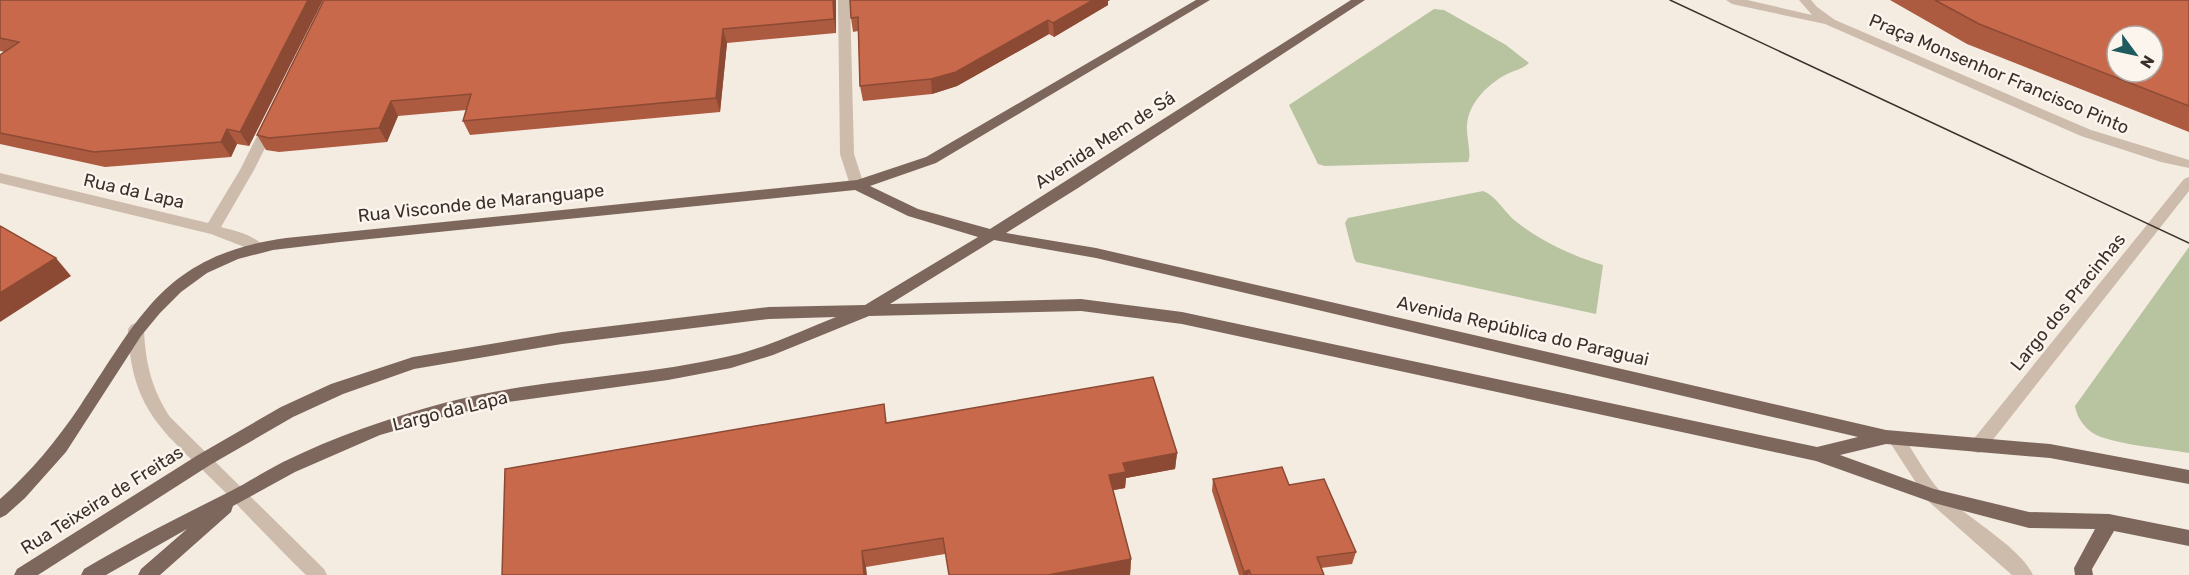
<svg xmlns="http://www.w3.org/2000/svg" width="2189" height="575" viewBox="0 0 2189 575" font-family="Rubik,sans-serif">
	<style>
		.green { fill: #b8c4a0 }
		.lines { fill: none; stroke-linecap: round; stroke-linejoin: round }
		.minor { fill: #cdbbac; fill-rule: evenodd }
		.major { fill: #7d675c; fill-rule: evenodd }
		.tram { stroke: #3b302b; stroke-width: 1.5 }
		.wall { fill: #ac5a40 }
		.shaded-wall { fill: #8c4a34 }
		.building { fill: #c8694b; stroke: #8c4a34; stroke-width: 1.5; fill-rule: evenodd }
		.labels { text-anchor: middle; stroke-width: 5; stroke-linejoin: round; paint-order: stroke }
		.street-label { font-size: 18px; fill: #3b302b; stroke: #fbf5ee }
	</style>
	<rect width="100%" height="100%" fill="#f4ebe1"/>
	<!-- green -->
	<g class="green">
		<path d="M 1434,9 L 1444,10 L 1506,45 L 1529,63 C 1523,69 1515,70 1507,74 C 1488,84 1469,102 1467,125 C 1466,136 1472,155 1468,162 L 1325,166 L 1318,164 L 1289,105 Z"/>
		<path d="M 1483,191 C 1495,195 1504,211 1514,220 C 1539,240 1572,256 1603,265 L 1596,314 L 1356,262 L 1354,258 L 1345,223 L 1348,218 Z"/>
		<path d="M 2189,247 L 2189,453 C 2161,448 2127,446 2101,437 C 2087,432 2077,419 2075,406 Z"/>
	</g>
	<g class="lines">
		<!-- minor -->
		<g class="minor">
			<polygon points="838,0 850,0 854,154 864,185 857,190 850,185 840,154"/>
			<polygon points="1726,0 1747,0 1812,15 1799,0 1811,0 1817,7 1835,20 2091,130 2189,160 2189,168 2161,162 2081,136 1825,24 1732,4"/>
			<path d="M 270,120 L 277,124 L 254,170 L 221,227 C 235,231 255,235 264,247 L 262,251 L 257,252 L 211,234 L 0,183 L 0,173 L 208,223 L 240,170 L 263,124 Z"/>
			<polygon points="2189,177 2189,191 1984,451 1978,453 1972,451 1970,446 1972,441 2184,179"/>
			<path d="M 136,323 L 141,325 L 144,329 C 145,362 152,390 170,417 L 324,569 L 327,575 L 306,575 C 277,547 250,518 222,489 C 168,434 131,415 128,329 L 131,325 Z"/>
			<path d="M 1895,431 L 1901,433 C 1914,452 1925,474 1940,491 C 1963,516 2020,546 2033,575 L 2012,575 L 1928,501 L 1887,438 L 1889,433 Z"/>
		</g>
		<!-- major -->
		<path class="major" d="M 1196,0 L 1210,0 L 936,163 L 870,186 L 918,209 L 990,229 L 1351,0 L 1365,0 L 1078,188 L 1006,233 L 1096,248 L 1886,430 L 2050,444 L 2189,470 L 2189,484 L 2050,458 L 1886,444 L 1840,455 L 1934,489 L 2029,512 L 2109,514 L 2189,530 L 2189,546 L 2114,531 L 2092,569 L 2093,575 L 2075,575 L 2074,568 L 2095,529 L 2029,528 L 1934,503 L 1816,461 L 1182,324 L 1081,311 L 869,316 L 773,355 L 731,368 L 668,380 L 508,402 L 446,416 L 380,435 L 295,472 L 233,506 L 231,512 L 160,575 L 138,575 L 141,569 L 187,529 L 106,575 L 81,575 L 84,569 C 133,540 181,516 231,491 C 249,482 265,471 283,462 C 334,437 389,418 444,403 C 537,378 636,378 730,356 C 766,348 801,331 836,317 L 769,319 L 562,344 L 414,369 L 343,394 L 293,417 L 210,465 L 38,575 L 14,575 L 17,569 L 198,455 L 281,407 L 331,384 L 413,357 L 562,332 L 769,307 L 865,305 L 978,237 L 908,216 L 855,190 L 340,242 L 273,250 L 238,259 L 207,273 L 181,292 L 160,313 L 141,336 L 66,452 L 25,498 L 6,515 L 0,518 L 0,499 C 31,472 57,440 80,406 C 141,315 165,255 286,238 L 857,180 L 926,157 ZM 994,240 L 1096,258 L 1858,437 L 1817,447 L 1182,312 L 1081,299 L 890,304 Z"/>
		<!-- tram -->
		<polyline class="tram" points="1670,0 2189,243"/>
	</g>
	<!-- wall -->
	<g class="wall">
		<polygon points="0,0 323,0 249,146 237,144 231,157 105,167 0,144 0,55 5,52 0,51"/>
		<polygon points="324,0 836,0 836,33 727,43 720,112 470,135 463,121 466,110 398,116 387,142 279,152 266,150 257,135"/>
		<polygon points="850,0 1110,0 1108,1 1108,5 1054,37 1049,34 957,86 932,94 863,101 860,86 858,31 853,32 851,18"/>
		<polygon points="1890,0 2189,0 2189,132 1967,44"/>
		<polygon points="887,423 1177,453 1175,469 1126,478 1125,488 1113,490 1131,559 1130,575 945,554 866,567 502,575"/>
		<polygon points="1213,479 1289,485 1356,552 1352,564 1321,568 1324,575 1239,575 1212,491"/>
	</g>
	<!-- shaded-wall -->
	<g class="shaded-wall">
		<polygon points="308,0 323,0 249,146 240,132"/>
		<polygon points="833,0 836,0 836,33 834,19"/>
		<polygon points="1093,0 1110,0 1108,1 1108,5 1054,37 1053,23"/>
		<polygon points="1048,20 1049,34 957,86 932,94 931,79"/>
		<polygon points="723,29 727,43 720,112 716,98"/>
		<polygon points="391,101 398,116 387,142 379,128"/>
		<polygon points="227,129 237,144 231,157 221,142"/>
		<polygon points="56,258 71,276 0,322 0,293"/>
		<polygon points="1177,453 1175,469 1126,478 1125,488 1109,491 1109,475 1123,463"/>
		<polygon points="862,551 866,567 867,575 864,575"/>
		<polygon points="1131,559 1130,575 1048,575"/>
		<polygon points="1249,570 1248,575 1243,575 1244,572"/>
	</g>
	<!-- building -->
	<g class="building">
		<polygon points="0,0 308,0 240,132 227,129 221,142 94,152 0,133 0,55 19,42 0,38"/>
		<polygon points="324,0 833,0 834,19 723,29 716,98 463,121 471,94 391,101 379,128 269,138 257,135"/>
		<polygon points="850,0 1093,0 1053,23 1048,20 956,72 931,79 860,86 858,17 851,18"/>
		<path d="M 1935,0 L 2189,0 L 2189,106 L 1979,24 ZM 2117,36 L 2153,36 L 2153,72 L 2117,72 Z"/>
		<polygon points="0,226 56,258 0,293"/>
		<polygon points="1153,377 1177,453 1123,463 1126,472 1109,475 1131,559 1048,575 949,575 943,538 862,551 864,575 502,575 505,469 884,404 886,423"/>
		<polygon points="1282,467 1289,485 1324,479 1356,552 1317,557 1324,575 1251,575 1249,570 1244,572 1213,479"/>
	</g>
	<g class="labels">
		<!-- street labels -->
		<g class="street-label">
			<text transform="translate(1999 74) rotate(23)" y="6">Praça Monsenhor Francisco Pinto</text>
			<text transform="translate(1105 140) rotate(-33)" y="6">Avenida Mem de Sá</text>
			<text transform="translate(134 191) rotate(13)" y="6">Rua da Lapa</text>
			<text transform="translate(481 203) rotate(-6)" y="6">Rua Visconde de Maranguape</text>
			<text transform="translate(2068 302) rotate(-51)" y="6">Largo dos Pracinhas</text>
			<text transform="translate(1523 331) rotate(13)" y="6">Avenida República do Paraguai</text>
			<text transform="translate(450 411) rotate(-14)" y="6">Largo da Lapa</text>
			<text transform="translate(102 500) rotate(-32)" y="6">Rua Teixeira de Freitas</text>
		</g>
	</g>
	<!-- north arrow -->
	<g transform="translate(2135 54) rotate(123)"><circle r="28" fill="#fbf5ee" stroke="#aea6a0" stroke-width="1.5"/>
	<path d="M0-4.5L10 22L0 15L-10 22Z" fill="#1f5a5e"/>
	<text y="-9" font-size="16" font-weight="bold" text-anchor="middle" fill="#3b302b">N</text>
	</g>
</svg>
